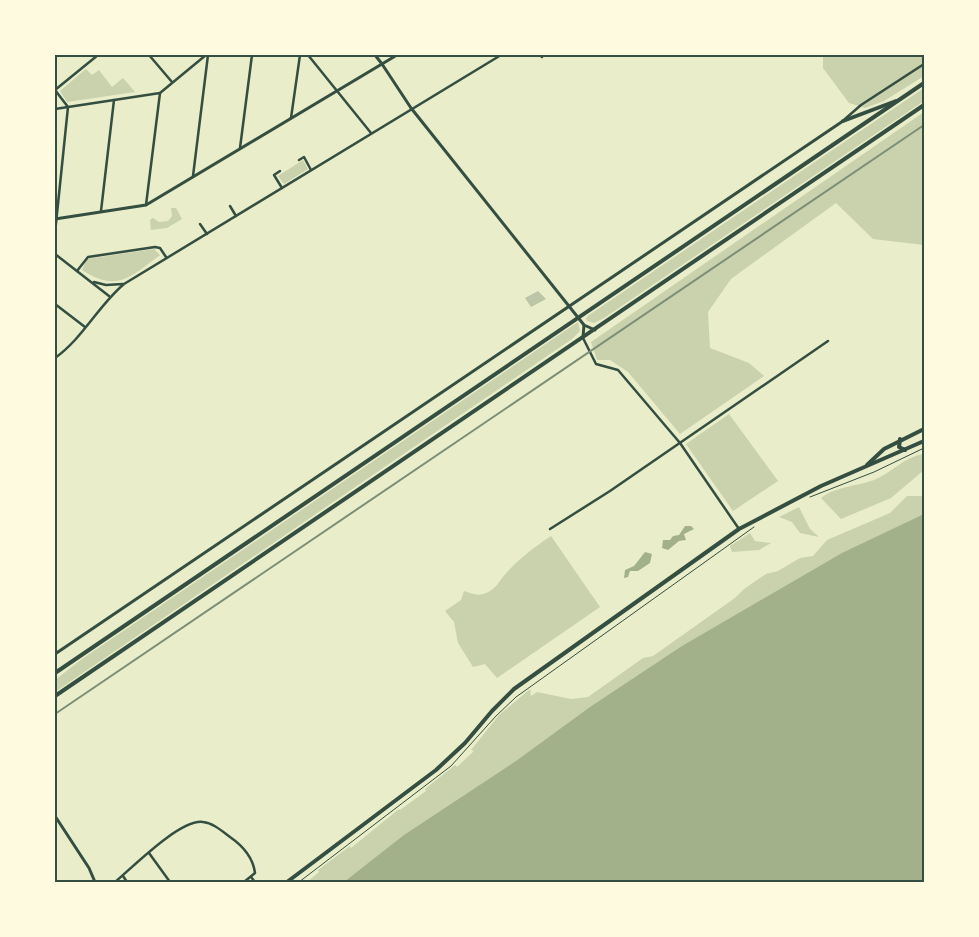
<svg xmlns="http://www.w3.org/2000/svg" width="979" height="937" viewBox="0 0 979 937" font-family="Spectral,serif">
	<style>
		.green { fill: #cad2ad }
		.water { fill: #a3b18a }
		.building { fill: #bcc5a7 }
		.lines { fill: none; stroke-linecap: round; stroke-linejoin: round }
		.path { stroke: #344e41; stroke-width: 1 }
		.minor { stroke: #344e41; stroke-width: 2.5 }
		.tertiary { stroke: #344e41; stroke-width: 3 }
		.secondary { stroke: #344e41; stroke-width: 3 }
		.primary { stroke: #344e41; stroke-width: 4 }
		.trunk { stroke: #344e41; stroke-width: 4 }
		.rail { stroke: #7c8e77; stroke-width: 2 }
		.neatline { fill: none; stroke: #344e41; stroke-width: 2 }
	</style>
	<rect width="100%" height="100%" fill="#e9edc9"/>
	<!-- green -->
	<g class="green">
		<polygon points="823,55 924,55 924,76 884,101 865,108 849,103 823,68"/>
		<polygon points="86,69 92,75 99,70 112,87 123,78 135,92 67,102 60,91"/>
		<polygon points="924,88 924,101 881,130 604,318 594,323 587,321 586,318 589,315"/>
		<polygon points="924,112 924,245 873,239 836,203 731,279 708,312 710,348 749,363 764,376 680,434 628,372 610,360 597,360 591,342"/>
		<polygon points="303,160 308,169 284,184 278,176"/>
		<polygon points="171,208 176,208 182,219 167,228 151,230 150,220 153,218 159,222 168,221 172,216"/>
		<path d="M 154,249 L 160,255 C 130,277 117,293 82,270 L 87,259 Z"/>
		<polygon points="578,322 580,331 572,339 55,692 55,680 82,659"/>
		<polygon points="729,414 778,481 733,511 686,444"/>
		<path d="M 924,454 L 924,470 L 891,498 L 841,519 L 821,498 C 838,485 858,487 876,479 C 894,471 904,457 924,454 Z"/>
		<polygon points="907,496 924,496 924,555 423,882 307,882 319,872 318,870 350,846 351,848 399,809 400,810 426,791 425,789 455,765 457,767 474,751 471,750 499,715 530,689 531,696 537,692 571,699 588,697 643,658 653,656 735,598 744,589 766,574 778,571 800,558 813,556 827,540 890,513"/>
		<polygon points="799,507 810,529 819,537 800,533 792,522 779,517"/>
		<polygon points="750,533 755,541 771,543 759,550 732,552 730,546"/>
		<path d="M 551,536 L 600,607 L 497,678 L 485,664 L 473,667 L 458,643 L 454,622 L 445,611 L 461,600 L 464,591 C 471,593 476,596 483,594 C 496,591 500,579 508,571 C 521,557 536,546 551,536 Z"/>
	</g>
	<!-- water -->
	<g class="water">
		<polygon points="924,514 924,882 344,882 404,835 516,761 590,707 682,646 842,553"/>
		<polygon points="685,526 691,526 694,529 684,534 686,540 679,541 668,550 662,548 663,540 670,540 673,536 679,535"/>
		<polygon points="645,552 652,554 650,563 638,571 630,571 628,577 624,578 625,570 634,566"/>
	</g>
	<!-- building -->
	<polygon class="building" points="538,291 546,299 531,307 525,298"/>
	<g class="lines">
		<!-- path -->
		<g class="path">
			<polyline points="810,497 874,472 924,448"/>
			<polyline points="299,882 451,766 496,716 516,697 754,527"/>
		</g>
		<!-- minor -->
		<g class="minor">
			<polyline points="149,55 172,82"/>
			<polyline points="308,55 371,133"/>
			<polyline points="540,55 542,57"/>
			<polyline points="55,90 68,107 55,233"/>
			<polyline points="55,90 98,55"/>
			<polyline points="55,109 160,93 206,55"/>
			<polyline points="291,118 300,55"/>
			<polyline points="845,119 861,105 924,64"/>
			<polyline points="240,148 252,55"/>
			<polyline points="299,160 304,157 311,170"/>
			<polyline points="280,171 274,175 282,188"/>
			<polyline points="193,176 208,55"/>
			<polyline points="146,205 160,93"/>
			<polyline points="230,206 236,216"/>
			<polyline points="101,211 114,100"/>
			<polyline points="200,224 207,234"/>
			<polyline points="55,254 109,296"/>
			<polyline points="77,271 88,257 155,247 160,248 166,257"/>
			<polyline points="94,282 106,285 123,284"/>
			<polyline points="55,304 85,327"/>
			<polyline points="583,338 596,364 618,370 680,443 739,529"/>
			<path d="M 55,358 C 83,338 98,306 124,284 L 501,55"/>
			<polyline points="550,529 610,491 828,341"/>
			<polyline points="149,853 170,882"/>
			<polyline points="123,876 127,882"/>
			<polyline points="251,877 255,882"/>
			<path d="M 115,882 C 133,867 180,819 203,822 C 213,823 222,831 230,837 C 243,846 253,857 255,873 L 244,882"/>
		</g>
		<!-- tertiary -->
		<g class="tertiary">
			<polyline points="375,55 382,64"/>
			<polyline points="55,654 843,121"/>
			<polyline points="55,816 89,868 95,882"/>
		</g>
		<!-- secondary -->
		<g class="secondary">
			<polyline points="382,64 411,108 584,325 595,330"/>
			<polyline points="55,219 146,205 397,55"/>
			<polyline points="583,337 584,325"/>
		</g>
		<!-- primary -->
		<g class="primary">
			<polyline points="900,439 899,447 905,450"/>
			<polyline points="867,465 884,449 924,429"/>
			<polyline points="287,882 436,770 465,743 492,711 514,689 739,529 821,486 924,441"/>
		</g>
		<!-- trunk -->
		<g class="trunk">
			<polyline points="843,121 896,101"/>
			<polyline points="55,673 924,83"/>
			<polyline points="55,696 924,105"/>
		</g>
		<!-- rail -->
		<polyline class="rail" points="55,714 924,125"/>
	</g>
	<!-- border -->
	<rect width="979" height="937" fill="none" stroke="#fefae0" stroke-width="112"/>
	<rect x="56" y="56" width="867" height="825" class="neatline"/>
</svg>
